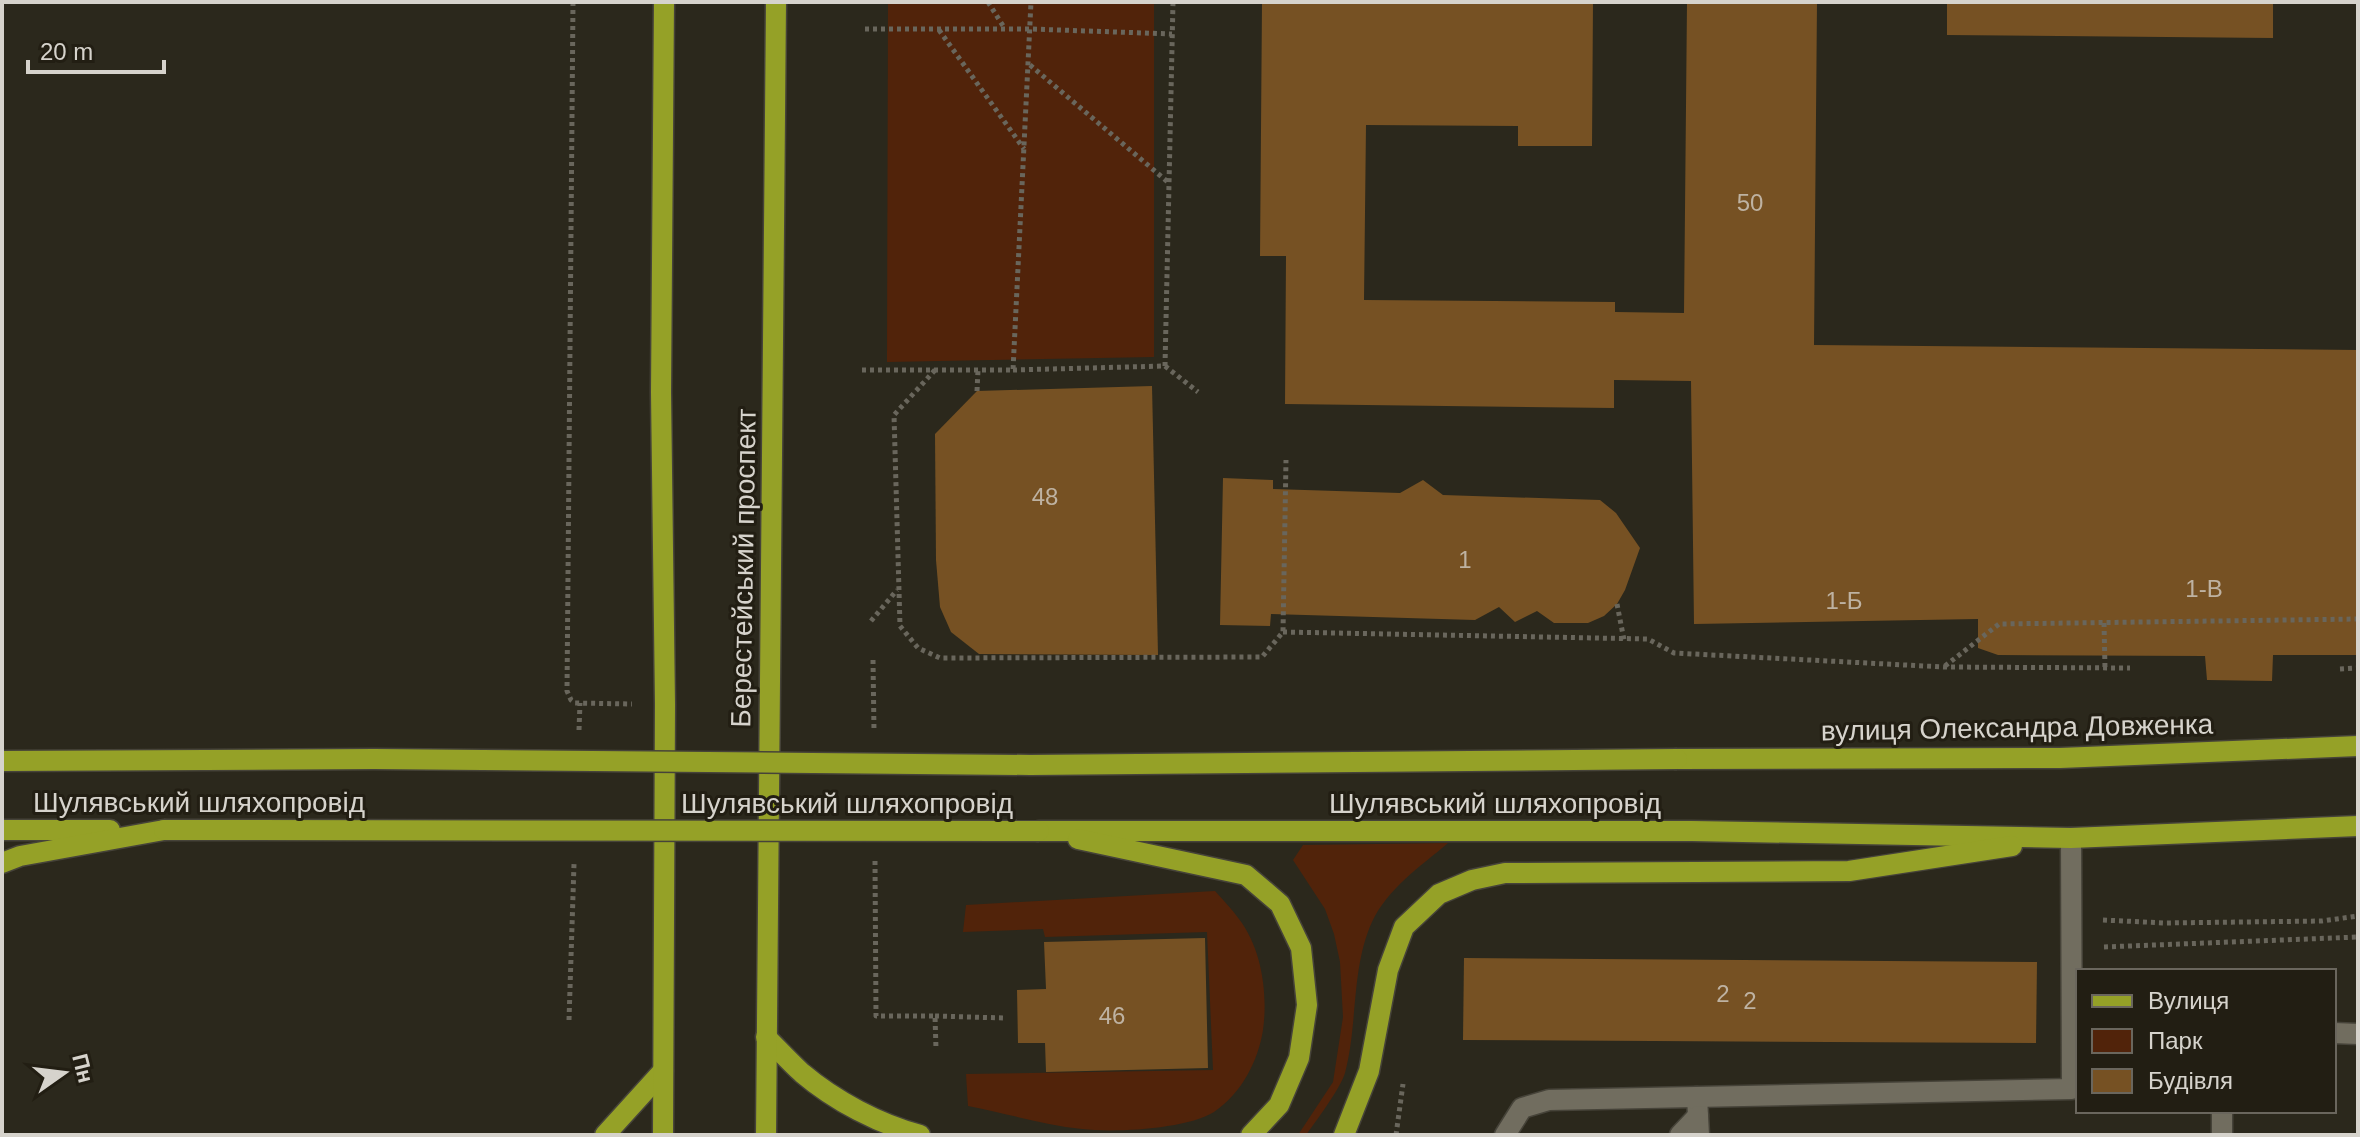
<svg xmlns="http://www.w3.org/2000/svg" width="2360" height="1137" viewBox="0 0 2360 1137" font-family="Helvetica,sans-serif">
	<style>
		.green { fill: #51230a }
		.building { fill: #765123 }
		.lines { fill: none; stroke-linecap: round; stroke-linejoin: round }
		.minor-casing { stroke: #464339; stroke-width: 23 }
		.major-casing { stroke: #464339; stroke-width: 23 }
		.path { stroke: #69665c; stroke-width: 5; stroke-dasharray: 4 4; stroke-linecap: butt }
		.minor { stroke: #716d5f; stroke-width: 20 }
		.major { stroke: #95a127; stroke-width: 20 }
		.major-bridge-casing { stroke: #464339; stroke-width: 23; stroke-linecap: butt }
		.major-bridge { stroke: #95a127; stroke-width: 20 }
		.labels { text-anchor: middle; stroke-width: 6; stroke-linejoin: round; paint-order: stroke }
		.number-label { font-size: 24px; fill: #beb2a2 }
		.street-label { font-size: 28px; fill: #d6d3cc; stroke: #221e13 }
	</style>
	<rect width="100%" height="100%" fill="#2b281c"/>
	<!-- green -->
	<g class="green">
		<polygon points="888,2 1154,2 1154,357 887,362"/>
		<path d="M 1448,843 C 1420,867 1388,888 1372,922 C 1351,968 1358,1024 1345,1073 C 1340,1089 1316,1121 1306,1135 L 1298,1135 L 1333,1082 L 1343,1017 L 1340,962 L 1334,934 L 1325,909 L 1293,860 L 1303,845 Z"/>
		<path d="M 1215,891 C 1223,900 1232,909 1239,919 C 1262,949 1268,994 1263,1030 C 1258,1061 1242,1093 1214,1112 C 1187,1129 1114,1133 1082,1129 C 1044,1125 1005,1113 968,1106 L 966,1074 L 1213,1070 L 1207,932 L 1045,937 L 1043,929 L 963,932 L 966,905 Z"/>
	</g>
	<!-- building -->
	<g class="building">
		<polygon points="1262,2 1593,2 1592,146 1518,146 1518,126 1366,125 1364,300 1615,302 1615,312 1684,313 1687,2 1817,2 1814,345 2358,350 2358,655 2273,655 2272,681 2207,680 2205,656 1998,655 1978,648 1978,619 1694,624 1691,381 1614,380 1614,408 1285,404 1286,256 1260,256"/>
		<polygon points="1947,2 2273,2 2273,38 1947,35"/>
		<polygon points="1152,386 1158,655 979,654 951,632 940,607 936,560 935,434 977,391"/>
		<polygon points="1223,478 1273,480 1273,489 1400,493 1423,480 1443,495 1600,500 1616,513 1640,548 1625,590 1617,604 1604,616 1588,623 1554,623 1537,611 1515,622 1499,607 1475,620 1271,614 1270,626 1220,625"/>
		<polygon points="1205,938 1208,1068 1046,1072 1045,1043 1018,1043 1017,990 1046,989 1044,942"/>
		<polygon points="1464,958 2037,962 2036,1043 1463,1040"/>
	</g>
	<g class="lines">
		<defs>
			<g id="minor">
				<polyline points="2334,1033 2358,1034"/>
				<polyline points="1697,1097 1699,1135"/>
				<polyline points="1505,1135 1522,1108 1549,1100 2072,1089 2071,838"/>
				<polyline points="1680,1135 1698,1116"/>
				<polyline points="2222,1135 2222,1111"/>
			</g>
			<g id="major">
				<polyline points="1677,759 2060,758 2358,746"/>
				<polyline points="2,830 110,830"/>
				<polyline points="1039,831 1692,831 2071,838 2358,826"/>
				<polyline points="1078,839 1246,875 1280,904 1301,948 1307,1005 1299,1058 1279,1105 1251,1135"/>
				<polyline points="2,863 20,856 164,830"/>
				<path d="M 766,1037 C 778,1049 790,1062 802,1073 C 835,1101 879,1124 920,1135"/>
				<polyline points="605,1135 663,1071"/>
				<polyline points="663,1135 665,704 661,392 664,2"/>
				<polyline points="766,1135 776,2"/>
				<polyline points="1344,1135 1369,1071 1388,970 1404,927 1439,894 1472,880 1505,873 1849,871 2012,846"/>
			</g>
		</defs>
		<!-- minor casing -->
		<use href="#minor" class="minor-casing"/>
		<!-- major casing -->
		<use href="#major" class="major-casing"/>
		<!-- path -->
		<g class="path">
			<polyline points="573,2 567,691 571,700 575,703 632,704"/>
			<polyline points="988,2 1005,29"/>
			<polyline points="865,29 1031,29 1172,34"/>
			<polyline points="939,30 1024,149"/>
			<polyline points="1030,65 1169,183"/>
			<polyline points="1165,366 1198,392"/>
			<polyline points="862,370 1013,370 1031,2"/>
			<polyline points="935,370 894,415 900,626 918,648 940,658 1262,657 1283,632 1286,460"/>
			<polyline points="1013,370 1165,366 1173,2"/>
			<polyline points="977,391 978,370"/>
			<polyline points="1617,604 1624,640"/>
			<polyline points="871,621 897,590"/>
			<polyline points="2104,623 2105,668"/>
			<polyline points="1283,632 1648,639 1674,653 1944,667 2130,668"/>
			<polyline points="873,660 874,731"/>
			<polyline points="1945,666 1999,624 2358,619"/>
			<polyline points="2340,669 2358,668"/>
			<polyline points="579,730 580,703"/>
			<polyline points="875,861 876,1016 935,1016 936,1049"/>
			<polyline points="2103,920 2165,923 2322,921 2358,916"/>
			<polyline points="2104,947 2358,937"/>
			<polyline points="935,1016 1004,1018"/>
			<polyline points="569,1020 574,864"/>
			<polyline points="1396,1135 1403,1084"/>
		</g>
		<!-- minor -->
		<use href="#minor" class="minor"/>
		<!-- major -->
		<use href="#major" class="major"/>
		<defs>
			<g id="major-bridge">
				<polyline points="2,761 374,759 1030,765 1677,759"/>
				<polyline points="164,830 1039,831"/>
			</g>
		</defs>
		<!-- major-bridge casing -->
		<use href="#major-bridge" class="major-bridge-casing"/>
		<!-- major-bridge -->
		<use href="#major-bridge" class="major-bridge"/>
	</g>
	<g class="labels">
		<!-- number labels -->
		<g class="number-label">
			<text x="1750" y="211">50</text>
			<text x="1045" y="505">48</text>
			<text x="1465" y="568">1</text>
			<text x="2204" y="597">1-В</text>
			<text x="1844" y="609">1-Б</text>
			<text x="1723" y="1002">2</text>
			<text x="1750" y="1009">2</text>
			<text x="1112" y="1024">46</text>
		</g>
		<!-- street labels -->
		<g class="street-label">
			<text transform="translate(743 568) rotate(-89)" y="10">Берестейський проспект</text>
			<text transform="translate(2017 727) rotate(-1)" y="10">вулиця Олександра Довженка</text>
			<text x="199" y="812">Шулявський шляхопровід</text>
			<text x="847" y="813">Шулявський шляхопровід</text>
			<text x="1495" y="813">Шулявський шляхопровід</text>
		</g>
	</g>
	<!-- border -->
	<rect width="2360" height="1137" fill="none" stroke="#d6d3cc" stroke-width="8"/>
	<!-- legend -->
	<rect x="2076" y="969" width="260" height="144" fill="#221e13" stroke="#6a665d" stroke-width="2"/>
	<rect x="2092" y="995" width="40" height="12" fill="#95a127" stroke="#6a665d" stroke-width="2"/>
	<text x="2148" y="1009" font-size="24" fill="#d6d3cc">Вулиця</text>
	<rect x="2092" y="1029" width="40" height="24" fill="#51230a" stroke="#6a665d" stroke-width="2"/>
	<text x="2148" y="1049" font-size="24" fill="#d6d3cc">Парк</text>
	<rect x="2092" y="1069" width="40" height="24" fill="#765123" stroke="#6a665d" stroke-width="2"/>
	<text x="2148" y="1089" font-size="24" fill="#d6d3cc">Будівля</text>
	<!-- north arrow -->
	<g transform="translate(64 1073) rotate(76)" stroke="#221e13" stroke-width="6" paint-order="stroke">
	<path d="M0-6L14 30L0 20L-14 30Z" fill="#d6d3cc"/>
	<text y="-12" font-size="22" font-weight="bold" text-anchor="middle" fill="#d6d3cc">Пн</text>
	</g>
	<!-- scale -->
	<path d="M28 60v12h136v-12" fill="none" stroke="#d6d3cc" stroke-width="4"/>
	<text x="40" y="60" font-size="24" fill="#d6d3cc" stroke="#221e13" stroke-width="6" paint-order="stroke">20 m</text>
</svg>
